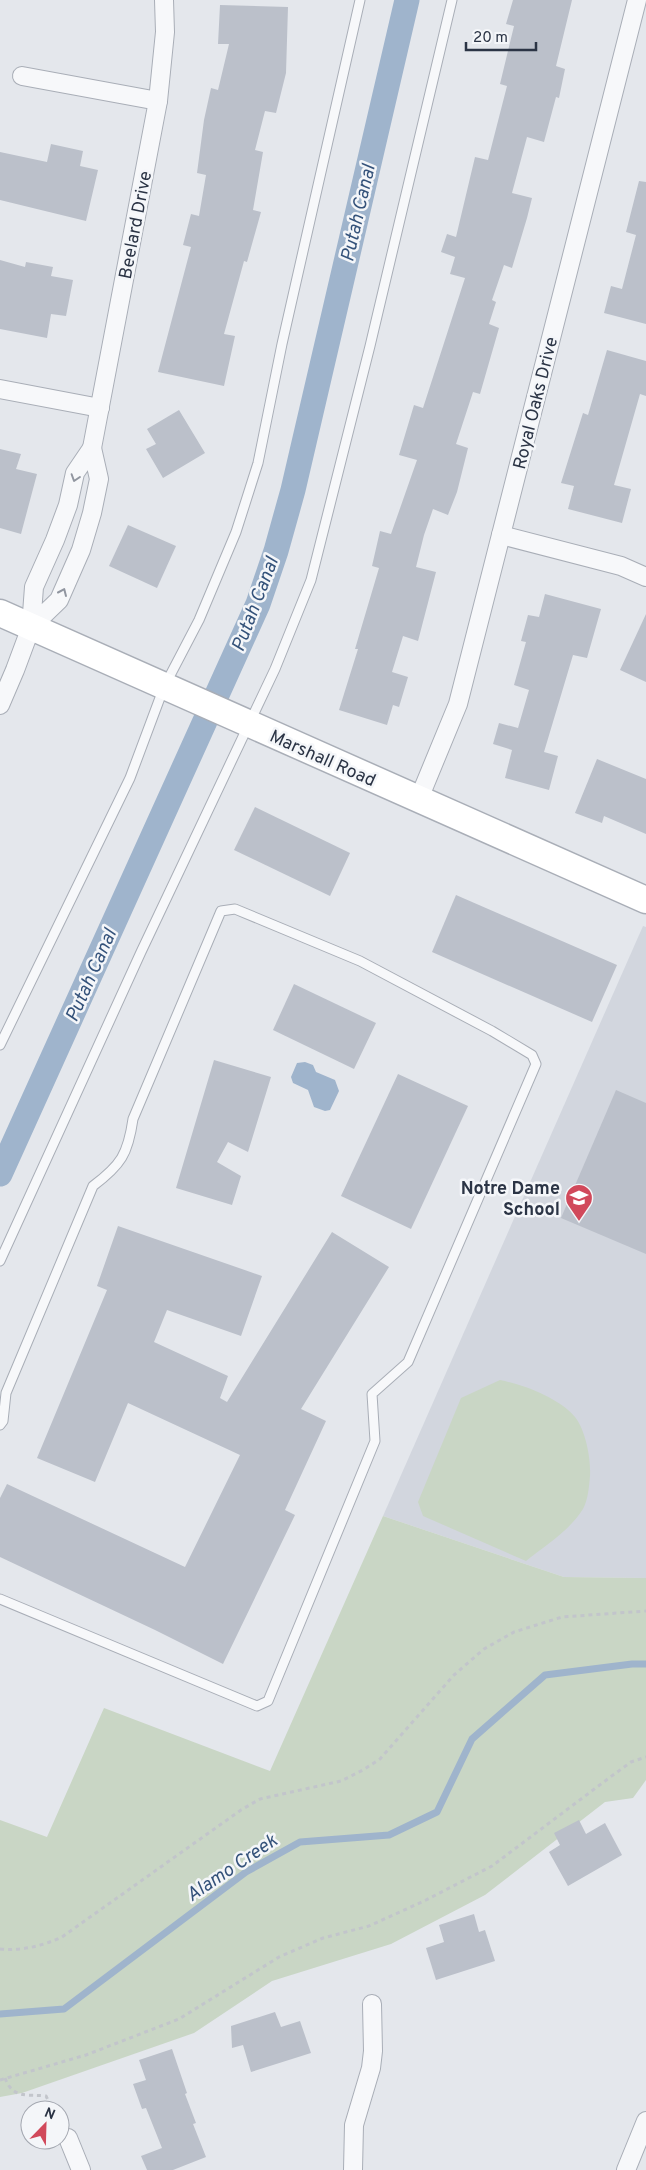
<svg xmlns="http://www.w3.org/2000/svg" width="646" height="2170" viewBox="0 0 646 2170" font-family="Overpass,sans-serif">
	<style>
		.built { fill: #d2d6de }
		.green { fill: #c9d6c5 }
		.water { fill: #9fb4cc }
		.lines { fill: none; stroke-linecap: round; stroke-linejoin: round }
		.stream { stroke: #9fb4cc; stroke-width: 7 }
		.canal { stroke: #9fb4cc; stroke-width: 25 }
		.building { fill: #bbc0ca }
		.lane-casing { stroke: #a9aeb7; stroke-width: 11 }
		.street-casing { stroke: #a9aeb7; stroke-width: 20 }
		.secondary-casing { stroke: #a9aeb7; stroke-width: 29 }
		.path { stroke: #c2c5cb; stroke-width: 3; stroke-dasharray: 4 4; stroke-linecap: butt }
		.lane { stroke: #f7f8fa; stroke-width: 9 }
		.street { stroke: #f7f8fa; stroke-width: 18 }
		.secondary { stroke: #fff; stroke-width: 26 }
		.oneway { stroke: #9196a0 }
		.labels { text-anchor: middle; stroke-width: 5; stroke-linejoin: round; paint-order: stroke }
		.street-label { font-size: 18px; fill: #2b3445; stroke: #f4f6f9 }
		.poi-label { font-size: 18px; font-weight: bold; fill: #2b3445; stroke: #f4f6f9; text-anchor: end }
		.water-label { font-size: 19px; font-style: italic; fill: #34527a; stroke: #f4f6f9 }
	</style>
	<rect width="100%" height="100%" fill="#e4e7ec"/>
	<!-- built -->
	<polygon class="built" points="643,926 646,927 646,1578 564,1577 383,1516"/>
	<!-- green -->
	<g class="green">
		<path d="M 500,1380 C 524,1385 559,1398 575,1417 C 586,1431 591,1459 590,1476 C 589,1487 588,1500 583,1509 C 569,1531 546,1545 526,1561 L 423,1516 L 418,1502 L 461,1398 Z"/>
		<polygon points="383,1516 564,1577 646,1578 646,1780 633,1798 605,1802 485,1895 391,1944 272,1981 194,2033 22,2093 0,2097 0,1820 47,1837 104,1708 270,1771"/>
	</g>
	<!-- water -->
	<polygon class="water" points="305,1062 313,1065 316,1072 335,1080 339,1091 330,1110 325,1111 314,1107 308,1090 293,1083 291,1077 297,1063"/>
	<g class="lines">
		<!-- stream -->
		<polyline class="stream" points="0,2014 64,2009 246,1872 300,1842 389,1835 437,1812 472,1739 545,1675 632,1664 646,1664"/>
		<!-- canal -->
		<polyline class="canal" points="0,1174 258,604 276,551 293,490 407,0"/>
	</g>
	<!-- building -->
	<g class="building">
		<polygon points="513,0 572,0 556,66 565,69 559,98 556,97 544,142 527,137 512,193 532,198 527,218 512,268 504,265 492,300 496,302 489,324 499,328 480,394 473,392 456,444 468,448 457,492 448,515 433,509 424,535 416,567 436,572 418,641 403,636 392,672 408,677 399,707 393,705 387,725 339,710 358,649 355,649 379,568 372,566 380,531 391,534 417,460 399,455 414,405 423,408 465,278 450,274 455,257 441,252 447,234 456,237 475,157 488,160 507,86 500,84 514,26 506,24"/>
		<polygon points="220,5 288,7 286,73 276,113 265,111 255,150 263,152 253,210 261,212 247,262 244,261 224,334 235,336 224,386 158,372 191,247 183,245 191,214 199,216 206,175 197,173 204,120 211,88 218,90 229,44 218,44"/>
		<polygon points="51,144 83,151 80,166 98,170 86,221 0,200 0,152 47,162"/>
		<polygon points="639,181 646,182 646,324 604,313 611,286 622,289 636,235 626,232"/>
		<polygon points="0,260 25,267 26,262 53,267 51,276 73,280 66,316 51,314 47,338 0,329"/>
		<polygon points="607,350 646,361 646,396 640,394 614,485 631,489 622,523 568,509 574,486 561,483 583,413 588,415"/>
		<polygon points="179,410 205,453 163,478 146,449 156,444 147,429"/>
		<polygon points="0,449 21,454 16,469 37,474 21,534 0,528"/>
		<polygon points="128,525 176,546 157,588 109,566"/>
		<polygon points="545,594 601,609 587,658 573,655 544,752 558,756 549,790 505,778 512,750 493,744 499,723 518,728 529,690 514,685 526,642 521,641 528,615 539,617"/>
		<polygon points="646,614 646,682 620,670"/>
		<polygon points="597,759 646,779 646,834 604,816 602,823 575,813"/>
		<polygon points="255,807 350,853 330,896 234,850"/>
		<polygon points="456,895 617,965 592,1022 432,952"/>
		<polygon points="294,984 376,1023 354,1069 273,1030"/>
		<polygon points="214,1060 271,1077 248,1152 228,1142 217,1162 241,1176 232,1205 176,1188"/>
		<polygon points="398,1074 468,1106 411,1229 341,1196"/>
		<polygon points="616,1090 646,1103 646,1254 561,1218"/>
		<polygon points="118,1226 262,1276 241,1336 167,1310 154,1342 228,1376 220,1398 227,1402 332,1232 389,1267 301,1409 326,1421 285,1510 295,1515 223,1664 155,1630 0,1557 0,1498 7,1484 185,1567 240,1455 128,1403 95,1482 37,1458 107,1290 97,1286"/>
		<polygon points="579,1820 586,1834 605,1823 622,1855 568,1886 549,1852 560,1845 554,1833"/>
		<polygon points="474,1914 479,1932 485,1930 495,1961 436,1980 426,1948 444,1942 439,1925"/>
		<polygon points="275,2012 281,2027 300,2021 311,2053 251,2072 243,2045 232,2048 231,2026"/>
		<polygon points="172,2049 187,2093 185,2094 196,2123 193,2124 206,2157 173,2170 147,2170 141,2156 162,2148 146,2108 142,2109 133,2084 146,2080 139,2060"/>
	</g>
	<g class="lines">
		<defs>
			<g id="lane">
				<polyline points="0,1045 130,778 164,687 199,620 236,532 258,463 282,344 360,0"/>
				<polyline points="0,1261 141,952 275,669 311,580 370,346 452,0"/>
				<path d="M 0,1425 L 3,1421 L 6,1393 L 93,1186 C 121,1165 128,1154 133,1119 L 221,911 L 235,909 L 360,961 L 492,1031 L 532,1055 L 536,1064 L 408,1362 L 372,1394 L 375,1441 L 268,1701 L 257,1706 L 0,1599"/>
			</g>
			<g id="street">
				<polyline points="22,76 158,101"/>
				<polyline points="0,389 100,408"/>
				<polyline points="92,448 158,101 165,32 164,0"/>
				<polyline points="501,535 621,566 646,577"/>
				<polyline points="0,705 15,670 31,627 34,587 55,540 68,505 75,473 92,448 99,479 92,513 81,550 59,600 31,627"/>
				<polyline points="418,801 458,704 637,0"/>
				<polyline points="68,2138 81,2170"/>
				<polyline points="353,2170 354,2125 371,2068 373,2051 372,2004"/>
				<polyline points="626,2170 646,2121"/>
			</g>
			<polyline id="secondary" points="0,613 646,900"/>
		</defs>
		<!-- lane casing -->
		<use href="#lane" class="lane-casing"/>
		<!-- street casing -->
		<use href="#street" class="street-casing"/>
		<!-- secondary casing -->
		<use href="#secondary" class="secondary-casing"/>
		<!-- path -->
		<g class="path">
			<path d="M 0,1949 C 22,1951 42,1946 62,1937 L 241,1810 L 260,1799 L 341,1781 L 363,1770 L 380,1759 L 454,1675 L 484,1649 L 514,1632 L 562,1617 L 646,1611"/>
			<path d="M 5,2078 C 13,2099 26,2094 46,2096 L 53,2110"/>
			<polyline points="0,2080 86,2055 179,2019 279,1957 323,1938 369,1926 424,1901 492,1866 609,1778 631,1762 646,1757"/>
		</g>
		<!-- lane -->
		<use href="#lane" class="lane"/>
		<!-- street -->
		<use href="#street" class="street"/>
		<!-- secondary -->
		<use href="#secondary" class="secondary"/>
	</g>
	<!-- one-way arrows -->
	<defs><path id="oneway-chevron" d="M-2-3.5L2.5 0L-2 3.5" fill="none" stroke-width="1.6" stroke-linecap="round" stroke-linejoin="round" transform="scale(1.25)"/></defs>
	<g class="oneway">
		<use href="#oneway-chevron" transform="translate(75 478) rotate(108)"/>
		<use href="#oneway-chevron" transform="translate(63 592) rotate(-66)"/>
	</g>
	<!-- icons -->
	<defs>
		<symbol id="school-pin" viewBox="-11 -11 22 30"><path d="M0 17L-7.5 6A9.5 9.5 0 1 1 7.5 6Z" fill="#d1495b" stroke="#f4f6f9"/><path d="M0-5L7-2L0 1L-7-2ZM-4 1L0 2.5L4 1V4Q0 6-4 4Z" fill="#fff"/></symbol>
	</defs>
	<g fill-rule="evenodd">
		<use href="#school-pin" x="563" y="1182" width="32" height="43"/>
	</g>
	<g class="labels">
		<!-- street labels -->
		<g class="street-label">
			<text transform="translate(135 225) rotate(-79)" y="6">Beelard Drive</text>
			<text transform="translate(535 403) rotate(-76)" y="6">Royal Oaks Drive</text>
			<text transform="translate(323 758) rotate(24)" y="6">Marshall Road</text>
		</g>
		<!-- poi labels -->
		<g class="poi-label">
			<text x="560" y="1194">Notre Dame<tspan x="560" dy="21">School</tspan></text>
		</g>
		<!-- water labels -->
		<g class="water-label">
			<text transform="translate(357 213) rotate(-77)" y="7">Putah Canal</text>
			<text transform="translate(254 604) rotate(-69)" y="7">Putah Canal</text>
			<text transform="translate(90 975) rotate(-66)" y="7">Putah Canal</text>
			<text transform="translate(231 1867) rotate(-34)" y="7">Alamo Creek</text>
		</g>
	</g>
	<!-- north arrow -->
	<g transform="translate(45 2125) rotate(23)"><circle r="24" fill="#f4f6f9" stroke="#a4a8b1"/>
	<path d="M0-4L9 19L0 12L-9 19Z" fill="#d1495b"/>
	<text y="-8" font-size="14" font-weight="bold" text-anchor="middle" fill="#2b3445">N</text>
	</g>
	<!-- scale -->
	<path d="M466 42v8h70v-8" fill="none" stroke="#2b3445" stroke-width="2.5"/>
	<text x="473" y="42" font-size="15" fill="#2b3445" stroke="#f4f6f9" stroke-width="4" paint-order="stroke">20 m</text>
</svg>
